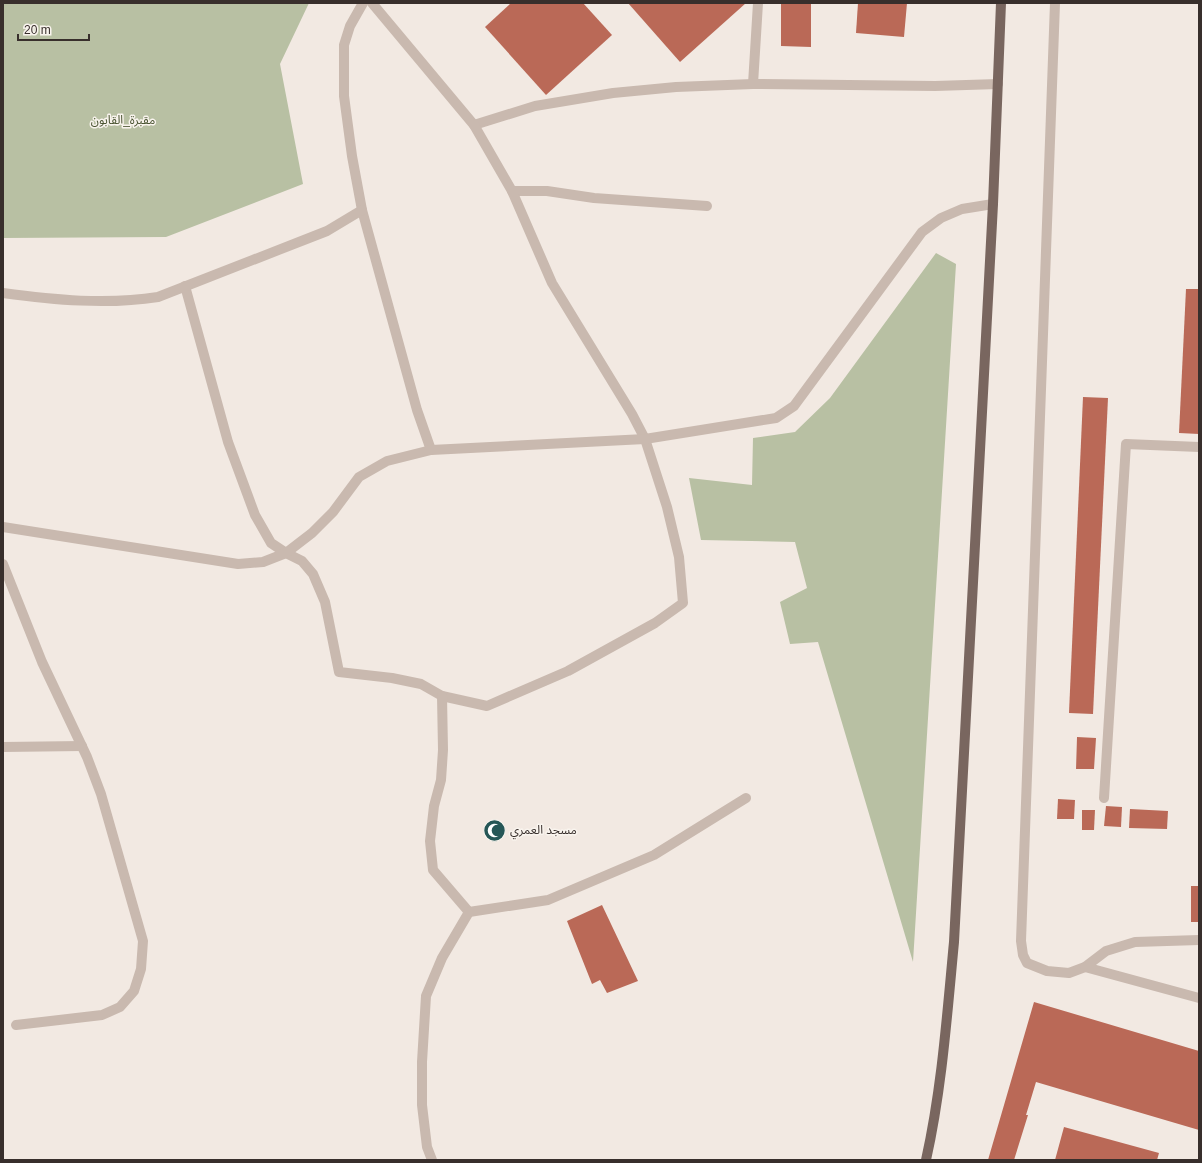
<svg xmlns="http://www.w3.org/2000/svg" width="1202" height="1163" viewBox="0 0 1202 1163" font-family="Helvetica,'Noto Sans Arabic',sans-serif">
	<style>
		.green { fill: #b8c0a3 }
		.building { fill: #ba6957 }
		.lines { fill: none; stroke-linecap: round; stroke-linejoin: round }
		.minor { stroke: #c9b9af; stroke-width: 10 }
		.major { stroke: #79665f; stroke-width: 10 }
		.labels { text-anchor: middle; stroke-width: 3; stroke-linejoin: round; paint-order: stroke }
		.park-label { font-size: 12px; fill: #4a5432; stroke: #f9f4ee }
		.poi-label { font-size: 12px; fill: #382f2c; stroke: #f9f4ee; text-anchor: start }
	</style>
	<rect width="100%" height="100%" fill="#f2e9e2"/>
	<!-- green -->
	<g class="green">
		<polygon points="3,3 309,3 280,64 303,184 166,237 3,238"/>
		<polygon points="936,253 956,264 913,962 818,642 790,644 780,602 807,588 795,542 701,540 689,478 752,485 753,438 795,432 830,398"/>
	</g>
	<!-- building -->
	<g class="building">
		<polygon points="511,3 583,3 612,35 546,95 485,27"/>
		<polygon points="628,3 746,3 680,62"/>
		<polygon points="781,3 811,3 811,47 781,46"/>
		<polygon points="858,3 907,3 904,37 856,33"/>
		<polygon points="1186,289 1199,289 1199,434 1179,433"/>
		<polygon points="1083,397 1108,398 1093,714 1069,713"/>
		<polygon points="1077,737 1096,738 1094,769 1076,769"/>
		<polygon points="1058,799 1075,800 1074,819 1057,819"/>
		<polygon points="1106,806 1122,807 1121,827 1104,826"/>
		<polygon points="1130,809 1168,811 1167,829 1129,828"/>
		<polygon points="1082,810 1095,810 1094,830 1082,830"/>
		<rect x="1191" y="886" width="8" height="36"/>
		<polygon points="602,905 638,981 607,993 600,980 592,984 567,921"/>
		<polygon points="1034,1002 1199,1051 1199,1130 1036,1082 1026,1115 1028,1115 1014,1160 988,1160"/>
		<polygon points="1064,1127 1159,1153 1157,1160 1055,1160"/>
	</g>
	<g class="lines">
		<!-- minor -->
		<g class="minor">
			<polyline points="363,3 350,26 344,45 344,96 352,156 362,210 417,410 431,450"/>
			<polyline points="1055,3 1021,941 1023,955 1027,963 1047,971 1069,973 1085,967 1106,951 1135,942 1199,940"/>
			<polyline points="753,84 758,3"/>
			<polyline points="474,125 535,106 613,93 676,87 753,84 935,86 998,84"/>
			<polyline points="512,191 547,191 594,198 707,206"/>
			<polyline points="185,286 228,442 255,515 271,543 286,553 302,561 313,574 325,602 339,672 392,678 421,684 442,696 487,706 568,671 655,623 683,603 679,557 667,507 645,439 632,414 552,283 512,191 474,125 372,3"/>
			<path d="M 3,293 C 54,300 107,305 158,297 L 327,231 L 362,210"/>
			<polyline points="3,527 238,564 263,562 286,553 312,533 333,512 359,477 387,461 431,450 645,439 776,418 794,406 922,232 941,218 962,209 993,204"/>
			<polyline points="3,564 42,662 87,757 101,794 143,941 141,969 134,991 120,1007 102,1015 16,1025"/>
			<polyline points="442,696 443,750 441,780 434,806 430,841 433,870 469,912 548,900 654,855 746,798"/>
			<polyline points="3,747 82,746"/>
			<polyline points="1104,798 1126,444 1199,447"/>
			<polyline points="1085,967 1199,998"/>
			<polyline points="432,1160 427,1147 422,1105 422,1062 426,996 442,958 469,912"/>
		</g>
		<!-- major -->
		<path class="major" d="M 926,1160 C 942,1088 947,1015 954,942 L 993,204 L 1001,3"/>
	</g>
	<!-- icons -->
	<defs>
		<symbol id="mosque-disc" viewBox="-11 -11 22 22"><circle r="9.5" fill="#255656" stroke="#f9f4ee"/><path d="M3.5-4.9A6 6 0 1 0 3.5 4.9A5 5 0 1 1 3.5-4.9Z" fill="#fff"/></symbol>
	</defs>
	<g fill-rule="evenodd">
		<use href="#mosque-disc" x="482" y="818" width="25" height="25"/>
	</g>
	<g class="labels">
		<!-- park labels -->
		<g class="park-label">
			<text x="123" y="124">مقبرة_القابون</text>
		</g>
		<!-- poi labels -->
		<g class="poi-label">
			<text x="510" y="834">مسجد العمري</text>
		</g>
	</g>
	<!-- border -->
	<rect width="1202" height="1163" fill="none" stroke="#382f2c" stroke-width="8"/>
	<!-- scale -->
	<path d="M18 34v6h71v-6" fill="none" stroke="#382f2c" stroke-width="2"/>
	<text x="24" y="34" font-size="12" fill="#382f2c" stroke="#f9f4ee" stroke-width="3" paint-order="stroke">20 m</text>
</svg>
